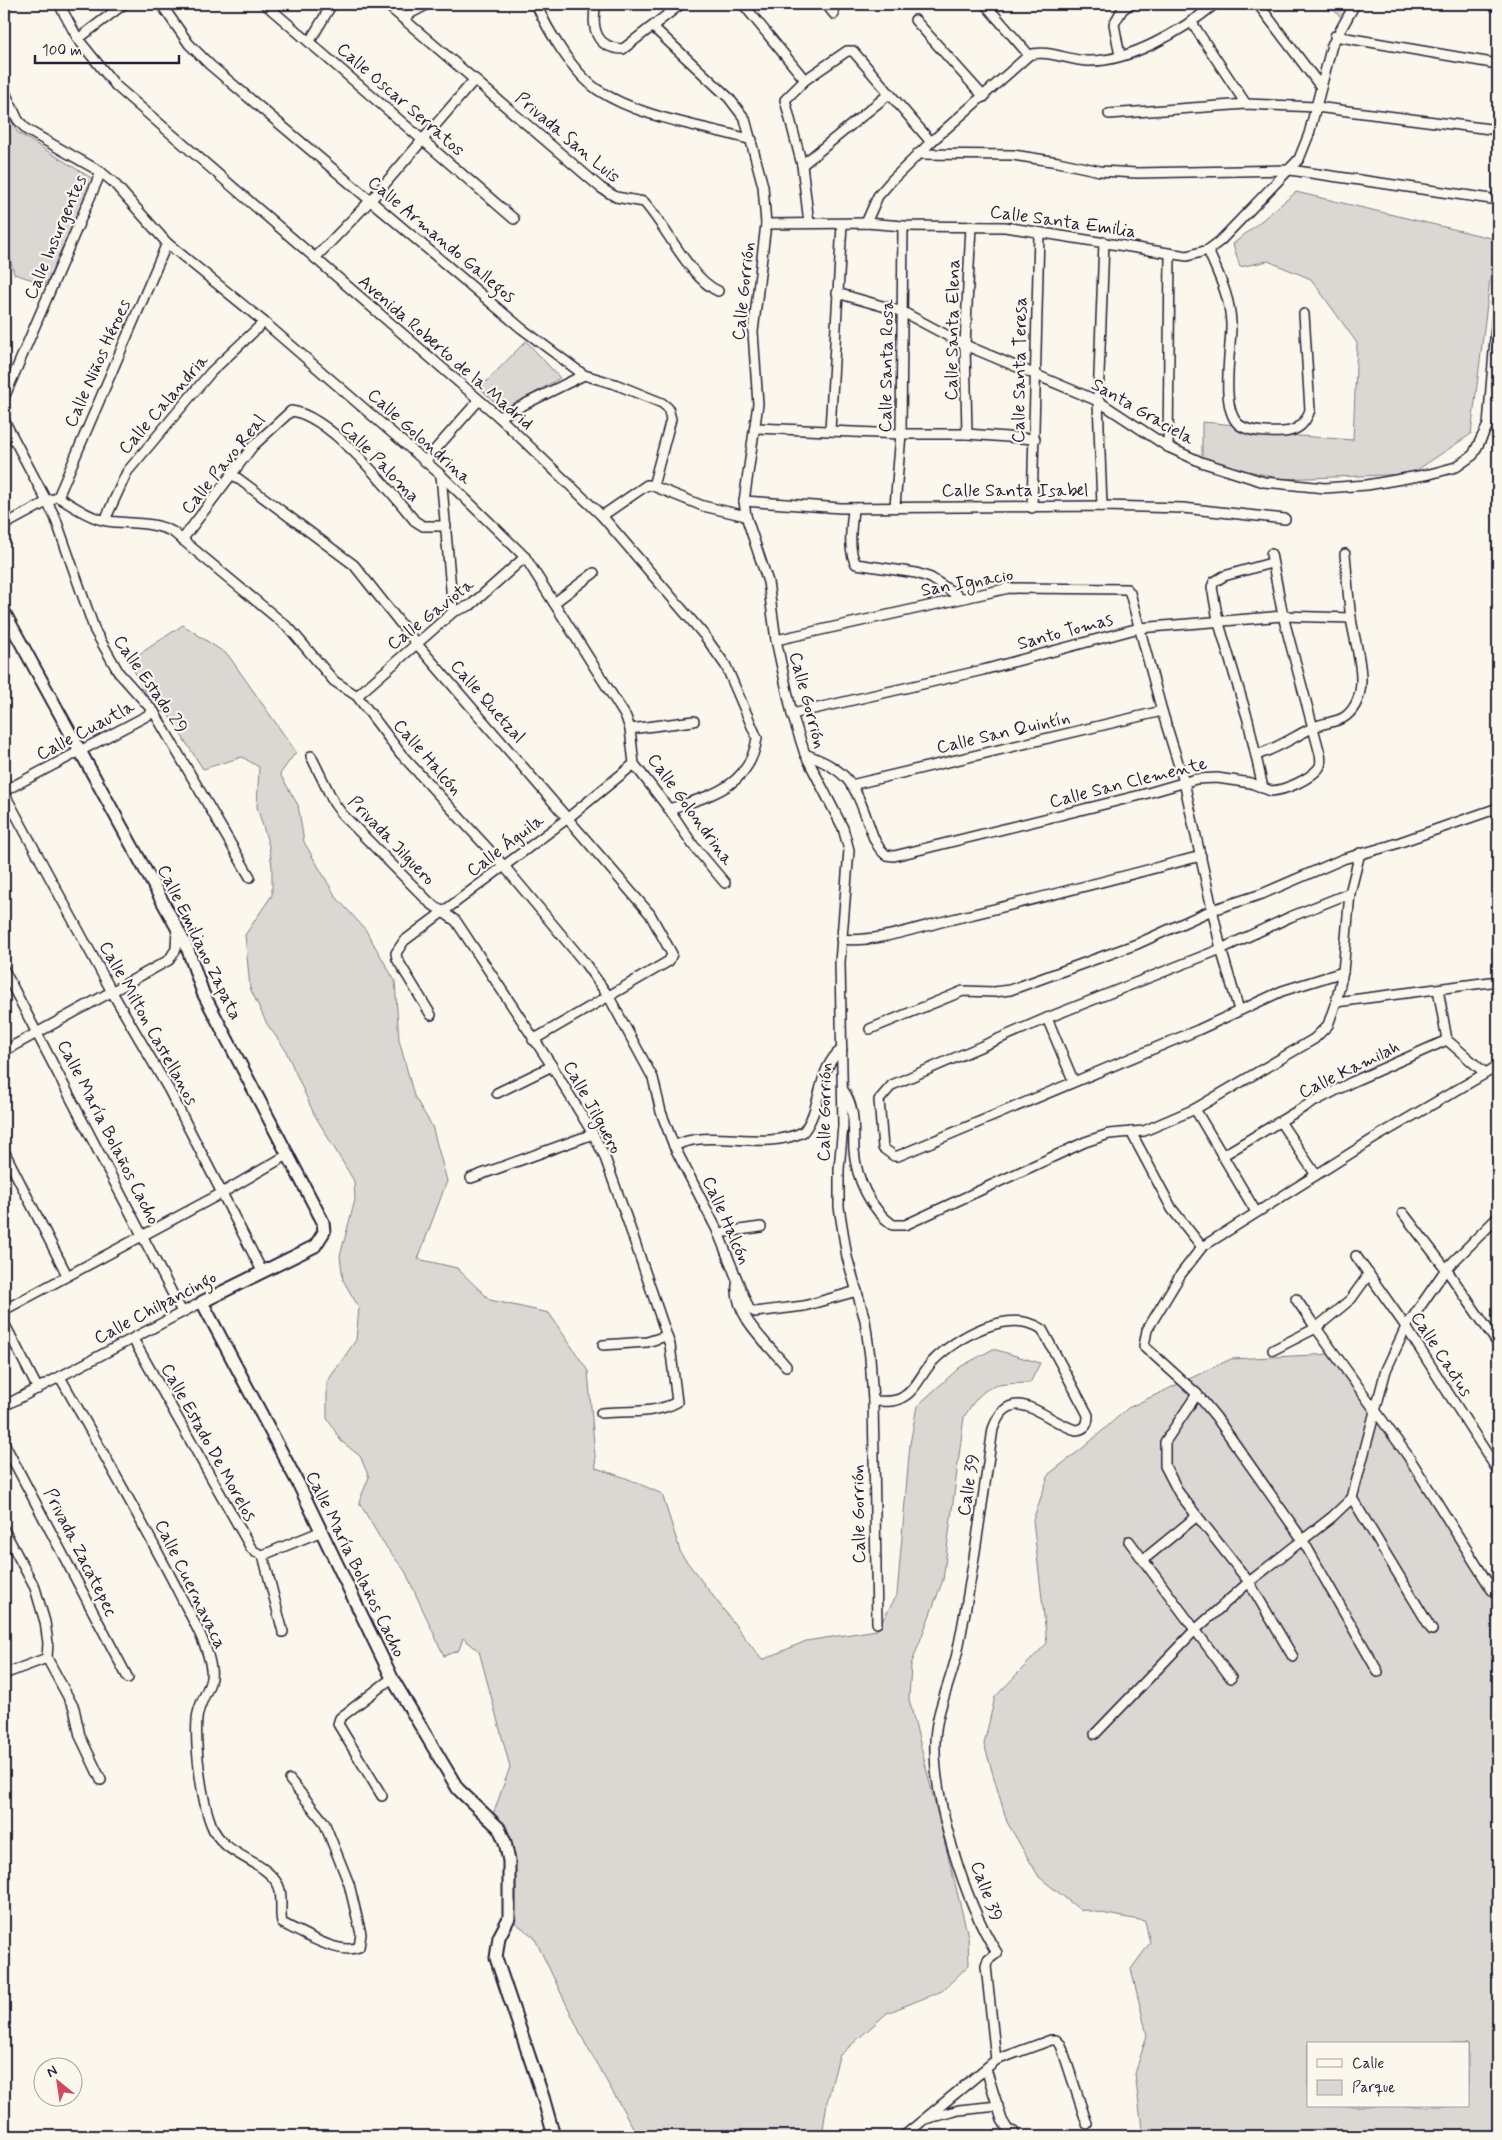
<svg xmlns="http://www.w3.org/2000/svg" width="1502" height="2140" viewBox="0 0 1502 2140" font-family="Mynerve,sans-serif">
	<style>
		.green { fill: #dbd8d3; stroke: #7e7d87; fill-rule: evenodd }
		.lines { fill: none; stroke-linecap: round; stroke-linejoin: round }
		.minor-casing { stroke: #22223b; stroke-width: 12 }
		.tertiary-casing { stroke: #22223b; stroke-width: 15 }
		.minor { stroke: #fbf7ec; stroke-width: 9 }
		.tertiary { stroke: #fbf7ec; stroke-width: 11 }
		.labels { text-anchor: middle; stroke-width: 4.5; stroke-linejoin: round; paint-order: stroke }
		.street-label { font-size: 18px; fill: #22223b; stroke: #fbf7ec }
	</style>
	<rect width="100%" height="100%" fill="#fbf7ec"/>
	<filter id="ink" filterUnits="userSpaceOnUse"><feTurbulence type="fractalNoise" baseFrequency=".02" numOctaves="2"/><feDisplacementMap in="SourceGraphic" scale="10" xChannelSelector="R" yChannelSelector="G"/><feConvolveMatrix kernelMatrix="1 2 1 2 8 2 1 2 1" color-interpolation-filters="sRGB"/></filter>
	<g filter="url(#ink)">
		<!-- green -->
		<g class="green">
			<polygon points="1327,4 1351,4 1342,18"/>
			<polygon points="4,107 18,133 93,179 46,284 14,274 4,234"/>
			<polygon points="1296,192 1495,239 1471,434 1411,474 1282,479 1202,460 1202,422 1236,425 1247,432 1353,440 1357,343 1311,279 1268,261 1240,267 1233,244"/>
			<polygon points="526,341 560,378 504,411 480,388"/>
			<path d="M 183,625 L 228,655 L 296,752 L 280,774 L 298,805 L 304,842 L 336,897 L 365,929 L 395,981 L 399,1040 L 414,1096 L 432,1126 L 447,1181 L 418,1259 L 457,1268 L 490,1300 L 549,1313 L 588,1371 L 596,1468 L 626,1478 L 662,1494 L 681,1554 L 762,1660 L 806,1641 L 877,1630 L 897,1595 L 910,1444 L 917,1406 L 960,1367 L 993,1349 L 1040,1363 L 1030,1383 C 992,1384 985,1383 964,1417 L 943,1580 L 911,1665 L 909,1699 L 968,1936 L 969,1965 L 942,1991 L 887,2013 L 839,2056 L 827,2102 L 822,2136 L 638,2136 L 587,2047 L 534,1937 L 509,1918 L 509,1861 L 491,1820 L 510,1767 L 479,1651 L 463,1638 L 459,1650 L 444,1656 L 405,1571 L 383,1543 L 359,1502 L 369,1477 L 360,1456 L 341,1441 L 327,1418 L 327,1382 L 356,1340 L 359,1308 L 343,1280 L 340,1256 L 355,1200 L 354,1181 L 314,1114 L 285,1049 L 267,1024 L 250,988 L 245,935 L 272,895 L 272,866 L 269,846 L 257,807 L 259,767 L 242,757 L 203,769 L 167,713 L 154,709 L 129,661 Z"/>
			<path d="M 1334,1354 L 1358,1381 L 1498,1587 L 1498,2136 L 1143,2136 L 1135,2074 L 1147,2035 L 1131,1969 L 1150,1943 L 1145,1921 L 1079,1909 L 1039,1877 L 1007,1822 L 984,1744 L 995,1697 L 1047,1643 L 1033,1520 L 1049,1474 L 1084,1447 L 1128,1408 L 1231,1359 ZM 1308,2044 L 1468,2044 L 1468,2106 L 1308,2106 Z"/>
		</g>
		<g class="lines">
			<defs>
				<g id="minor">
					<path d="M 59,4 L 78,39 L 116,86 L 499,417 L 602,516 L 704,635 L 726,666 L 757,738 C 750,787 710,796 669,809"/>
					<polyline points="161,4 189,44 210,65 521,328 584,375 615,384 662,403 668,408 671,419 653,486"/>
					<polyline points="265,4 514,219"/>
					<path d="M 386,4 L 601,188 L 616,197 L 644,202 C 666,226 690,279 718,291"/>
					<path d="M 536,4 C 548,31 573,73 598,90 C 640,118 704,126 752,140"/>
					<path d="M 596,4 C 591,27 595,48 623,49 L 681,4"/>
					<polyline points="743,4 805,80"/>
					<polyline points="826,4 834,14"/>
					<polyline points="985,4 1029,55"/>
					<polyline points="1258,4 1321,87"/>
					<polyline points="1492,4 1498,6"/>
					<polyline points="402,18 428,4"/>
					<polyline points="915,20 984,97"/>
					<polyline points="1192,23 1246,104"/>
					<polyline points="653,27 729,98 745,119 763,186 766,224 753,332 758,404 744,501 746,516 768,582 776,640 792,714 805,754 843,828 849,850 840,962 843,1126 839,1169 839,1207 847,1257 865,1320 870,1357 873,1401 877,1623"/>
					<polyline points="1335,36 1498,64"/>
					<polyline points="78,39 124,4"/>
					<polyline points="310,41 332,4"/>
					<polyline points="1120,56 1114,24 1122,10 1130,4"/>
					<polyline points="4,90 18,120 27,130 101,172 113,182 167,243 264,322 441,475 525,557 626,717 630,729 634,764 669,809 693,845 725,883"/>
					<polyline points="1109,114 1246,104 1316,107 1498,130"/>
					<polyline points="917,154 1013,155 1058,162 1100,171 1137,173 1290,170 1498,200"/>
					<polyline points="802,165 889,94"/>
					<polyline points="809,223 802,165 785,100 805,80 847,51 853,51 931,142"/>
					<path d="M 866,223 L 878,196 L 892,180 L 931,142 L 1029,55 C 1046,49 1068,60 1086,61 C 1129,63 1183,30 1215,4"/>
					<polyline points="766,224 866,223 903,226 1005,227 1187,256 1208,250 1220,241 1299,159 1309,134 1332,45 1355,4"/>
					<path d="M 1208,250 C 1218,274 1230,296 1231,323 C 1232,347 1218,412 1241,426 C 1251,432 1271,433 1283,432 C 1298,431 1305,424 1310,410 L 1304,314"/>
					<polyline points="315,258 371,200 475,79"/>
					<polyline points="837,293 903,312 965,345 1098,401 1168,447 1201,462 1264,482 1325,488 1367,485 1430,474 1456,467 1473,455 1488,425 1498,302"/>
					<polyline points="4,398 101,172"/>
					<polyline points="499,417 584,375"/>
					<polyline points="4,420 55,517 95,631 106,650 119,673 154,712 250,877"/>
					<polyline points="755,428 901,434 967,434 1035,439"/>
					<polyline points="830,430 842,224"/>
					<polyline points="967,434 965,345 971,226"/>
					<polyline points="1168,447 1170,254"/>
					<polyline points="426,460 479,400"/>
					<polyline points="232,474 354,565 416,643 650,914 672,954 669,961 533,1040"/>
					<polyline points="441,475 453,612"/>
					<path d="M 58,497 C 73,506 90,518 107,521 C 129,524 153,521 173,532 L 290,629 L 334,681 L 357,696 L 401,754 L 504,866 L 584,962 L 609,997 L 653,1078 L 661,1112 L 674,1146 L 717,1230 L 749,1309 L 755,1312 L 804,1306 L 857,1291"/>
					<polyline points="58,497 167,243"/>
					<polyline points="744,501 841,508 1102,506 1183,508 1285,519"/>
					<polyline points="895,506 901,434 903,226"/>
					<polyline points="1102,506 1098,401 1104,242"/>
					<path d="M 853,508 C 852,525 847,549 856,564 L 916,573 L 931,578 L 960,597"/>
					<polyline points="1032,508 1039,233"/>
					<polyline points="602,516 647,485 653,486 703,506 746,516"/>
					<polyline points="105,520 127,472 211,372 264,322"/>
					<polyline points="4,525 52,499"/>
					<path d="M 182,540 L 253,446 L 291,411 C 330,415 390,491 415,521 L 423,526 L 446,526"/>
					<polyline points="554,603 594,573"/>
					<polyline points="776,640 1009,588 1127,589 1130,593 1162,711 1184,782 1221,949 1239,1010"/>
					<polyline points="357,696 453,612 471,605 525,557"/>
					<polyline points="792,714 983,670 1139,628 1283,616 1351,618"/>
					<polyline points="630,729 694,721"/>
					<path d="M 805,754 C 847,770 854,782 869,825 C 873,836 876,847 886,855 L 894,856 L 1141,795 L 1196,779 L 1217,778 L 1251,783 L 1271,791 C 1286,790 1308,780 1318,769 C 1322,765 1321,759 1320,754 L 1283,616 L 1271,554"/>
					<path d="M 1256,755 C 1279,748 1293,737 1314,727 C 1324,722 1337,723 1346,716 C 1374,693 1355,647 1351,618 C 1348,597 1347,575 1345,554"/>
					<path d="M 311,756 L 334,803 L 342,814 L 430,903 L 456,921 L 552,1066 L 593,1134 L 604,1155 L 628,1222 L 670,1345 L 677,1402 C 656,1414 625,1411 601,1413"/>
					<polyline points="851,785 1162,711"/>
					<polyline points="1263,788 1248,720 1218,620 1212,587 1214,582 1224,576 1271,563"/>
					<polyline points="4,791 154,712"/>
					<polyline points="4,793 112,992 169,1090 262,1271"/>
					<path d="M 841,939 C 876,943 915,928 949,920 C 1034,900 1117,878 1201,856"/>
					<polyline points="4,970 182,1312"/>
					<polyline points="1343,972 1282,991 1198,1030 898,1156 894,1156 883,1148 879,1100 892,1085 1047,1018 1221,949 1290,917 1350,893"/>
					<polyline points="1438,989 1447,1040"/>
					<polyline points="1336,1002 1498,981"/>
					<polyline points="431,1015 397,959 396,953 404,941 568,818 634,764"/>
					<polyline points="1047,1018 1073,1080"/>
					<polyline points="870,1029 963,991 994,992 1010,990 1137,944 1212,910 1262,894 1343,859 1389,846 1498,808"/>
					<polyline points="1447,1040 1485,1073"/>
					<polyline points="4,1051 169,960 176,949 177,928"/>
					<path d="M 843,1090 C 856,1108 853,1129 854,1150 C 856,1178 870,1209 893,1225 L 905,1225 L 1085,1142 L 1109,1134 L 1144,1131 L 1195,1109 L 1314,1039 L 1328,1025 L 1336,1002 L 1343,972 L 1350,893 L 1360,853"/>
					<polyline points="497,1093 552,1066"/>
					<polyline points="1195,1109 1256,1212"/>
					<polyline points="1281,1123 1316,1175"/>
					<polyline points="1131,1132 1172,1209 1202,1247"/>
					<path d="M 674,1146 C 710,1127 762,1152 803,1132 C 823,1108 816,1069 842,1049"/>
					<polyline points="4,1151 67,1275"/>
					<polyline points="1222,1156 1304,1107 1352,1082 1447,1040"/>
					<polyline points="471,1178 593,1134"/>
					<polyline points="1403,1213 1446,1269 1498,1344"/>
					<polyline points="718,1233 761,1227"/>
					<polyline points="1356,1256 1406,1327 1498,1471"/>
					<path d="M 737,1285 C 734,1316 768,1344 786,1366"/>
					<polyline points="1296,1299 1316,1328 1351,1299 1369,1274"/>
					<polyline points="4,1310 222,1193 289,1154"/>
					<polyline points="4,1323 38,1389"/>
					<polyline points="133,1339 251,1548 255,1552 263,1555"/>
					<polyline points="603,1345 647,1342 666,1336"/>
					<polyline points="1273,1350 1316,1328 1408,1456 1492,1590"/>
					<path d="M 60,1377 C 100,1447 140,1517 177,1589 C 188,1612 208,1643 211,1669 C 214,1686 198,1701 197,1719 C 195,1746 201,1798 211,1824 C 223,1857 260,1857 277,1883 C 284,1893 279,1911 282,1923 C 301,1932 339,1956 359,1947 L 361,1934 L 349,1884 L 324,1822 L 290,1780"/>
					<polyline points="1197,1394 1165,1442 1165,1466 1179,1493 1249,1582 1293,1657"/>
					<path d="M 873,1401 C 882,1401 895,1403 903,1397 C 916,1390 922,1373 932,1362 C 956,1337 1009,1307 1042,1329 L 1088,1415 C 1088,1424 1086,1429 1076,1430 C 1047,1423 1011,1378 993,1429 C 982,1502 973,1576 958,1649 C 952,1680 936,1709 935,1741 C 933,1802 965,1902 997,1953 L 988,1960 L 986,1966 L 996,2060"/>
					<polyline points="4,1406 202,1302"/>
					<polyline points="4,1443 128,1678"/>
					<polyline points="1352,1498 1432,1630"/>
					<polyline points="4,1530 35,1588 45,1622 48,1643 47,1658 74,1708 80,1736 101,1780"/>
					<polyline points="1129,1541 1231,1678"/>
					<polyline points="263,1555 283,1632"/>
					<polyline points="263,1555 322,1531"/>
					<polyline points="1143,1560 1197,1516"/>
					<polyline points="1378,1672 1302,1539 1216,1417 1197,1394 1144,1346 1147,1330 1181,1274 1202,1247 1378,1136 1498,1066"/>
					<polyline points="4,1674 47,1658"/>
					<polyline points="1095,1734 1194,1631 1249,1582 1332,1517 1352,1498 1386,1370 1406,1327 1446,1269 1498,1217"/>
					<polyline points="382,1796 338,1724 340,1718 392,1678"/>
					<polyline points="986,2069 1002,2120 1008,2130 1014,2132"/>
					<polyline points="926,2119 959,2110 998,2106"/>
					<polyline points="904,2136 996,2060 1051,2040 1056,2040 1061,2045 1087,2124"/>
				</g>
				<polyline id="tertiary" points="4,612 177,928 188,950 203,993 323,1222 324,1232 315,1246 202,1302 299,1485 392,1678 458,1789 499,1828 505,1842 509,1861 509,1918 499,1937 496,1958 543,2097 554,2136"/>
			</defs>
			<!-- minor casing -->
			<use href="#minor" class="minor-casing"/>
			<!-- tertiary casing -->
			<use href="#tertiary" class="tertiary-casing"/>
			<!-- minor -->
			<use href="#minor" class="minor"/>
			<!-- tertiary -->
			<use href="#tertiary" class="tertiary"/>
		</g>
	</g>
	<g class="labels">
		<!-- street labels -->
		<g class="street-label">
			<text transform="translate(401 99) rotate(41)" y="6">Calle Oscar Serratos</text>
			<text transform="translate(568 137) rotate(40)" y="6">Privada San Luis</text>
			<text transform="translate(1063 221) rotate(8)" y="6">Calle Santa Emilia</text>
			<text transform="translate(55 237) rotate(-67)" y="6">Calle Insurgentes</text>
			<text transform="translate(442 239) rotate(40)" y="6">Calle Armando Gallegos</text>
			<text transform="translate(743 291) rotate(-84)" y="6">Calle Gorrión</text>
			<text transform="translate(952 330) rotate(-89)" y="6">Calle Santa Elena</text>
			<text transform="translate(446 352) rotate(41)" y="6">Avenida Roberto de la Madrid</text>
			<text transform="translate(97 363) rotate(-66)" y="6">Calle Niños Héroes</text>
			<text transform="translate(886 366) rotate(-89)" y="6">Calle Santa Rosa</text>
			<text transform="translate(1019 370) rotate(-89)" y="6">Calle Santa Teresa</text>
			<text transform="translate(163 404) rotate(-49)" y="6">Calle Calandria</text>
			<text transform="translate(1143 411) rotate(30)" y="6">Santa Graciela</text>
			<text transform="translate(420 436) rotate(42)" y="6">Calle Golondrina</text>
			<text transform="translate(380 461) rotate(46)" y="6">Calle Paloma</text>
			<text transform="translate(223 464) rotate(-51)" y="6">Calle Pavo Real</text>
			<text x="1015" y="496">Calle Santa Isabel</text>
			<text transform="translate(967 582) rotate(-10)" y="6">San Ignacio</text>
			<text transform="translate(430 614) rotate(-38)" y="6">Calle Gaviota</text>
			<text transform="translate(1065 631) rotate(-15)" y="6">Santo Tomas</text>
			<text transform="translate(151 684) rotate(55)" y="6">Calle Estado 29</text>
			<text transform="translate(808 700) rotate(75)" y="6">Calle Gorrión</text>
			<text transform="translate(488 701) rotate(49)" y="6">Calle Quetzal</text>
			<text transform="translate(85 730) rotate(-28)" y="6">Calle Cuautla</text>
			<text transform="translate(1003 732) rotate(-13)" y="6">Calle San Quintín</text>
			<text transform="translate(428 757) rotate(49)" y="6">Calle Halcón</text>
			<text transform="translate(1128 782) rotate(-14)" y="6">Calle San Clemente</text>
			<text transform="translate(691 809) rotate(54)" y="6">Calle Golondrina</text>
			<text transform="translate(392 840) rotate(46)" y="6">Privada Jilguero</text>
			<text transform="translate(505 845) rotate(-37)" y="6">Calle Águila</text>
			<text transform="translate(200 942) rotate(64)" y="6">Calle Emiliano Zapata</text>
			<text transform="translate(149 1023) rotate(61)" y="6">Calle Milton Castellanos</text>
			<text transform="translate(1349 1069) rotate(-26)" y="6">Calle Kamilah</text>
			<text transform="translate(593 1107) rotate(61)" y="6">Calle Jilguero</text>
			<text transform="translate(824 1112) rotate(-89)" y="6">Calle Gorrión</text>
			<text transform="translate(109 1132) rotate(63)" y="6">Calle María Bolaños Cacho</text>
			<text transform="translate(727 1220) rotate(66)" y="6">Calle Halcón</text>
			<text transform="translate(155 1307) rotate(-28)" y="6">Calle Chilpancingo</text>
			<text transform="translate(1442 1354) rotate(57)" y="6">Calle Cactus</text>
			<text transform="translate(209 1442) rotate(61)" y="6">Calle Estado De Morelos</text>
			<text transform="translate(968 1485) rotate(-81)" y="6">Calle 39</text>
			<text transform="translate(858 1514) rotate(-91)" y="6">Calle Gorrión</text>
			<text transform="translate(81 1552) rotate(63)" y="6">Privada Zacatepec</text>
			<text transform="translate(356 1564) rotate(64)" y="6">Calle María Bolaños Cacho</text>
			<text transform="translate(191 1584) rotate(64)" y="6">Calle Cuernavaca</text>
			<text transform="translate(987 1891) rotate(70)" y="6">Calle 39</text>
		</g>
	</g>
	<!-- margin -->
	<rect width="1502" height="2140" fill="none" stroke="#fbf7ec" stroke-width="20"/>
	<rect x="10" y="10" width="1482" height="2120" fill="none" stroke="#22223b" stroke-width="2" filter="url(#ink)"/>
	<!-- legend -->
	<rect x="1307" y="2042" width="162" height="65" fill="#fbf7ec" stroke="#a4a2a5"/>
	<rect x="1317" y="2059" width="25" height="8" fill="#fbf7ec" stroke="#a4a2a5"/>
	<text x="1352" y="2068" font-size="15" fill="#22223b">Calle</text>
	<rect x="1317" y="2080" width="25" height="15" fill="#dbd8d3" stroke="#a4a2a5"/>
	<text x="1352" y="2092" font-size="15" fill="#22223b">Parque</text>
	<!-- north arrow -->
	<g transform="translate(58 2082) rotate(330)"><circle r="24" fill="#fbf7ec" stroke="#a4a2a5"/>
	<path d="M0-4L9 19L0 12L-9 19Z" fill="#d1495b"/>
	<text y="-8" font-size="14" font-weight="bold" text-anchor="middle" fill="#22223b">N</text>
	</g>
	<!-- scale -->
	<path d="M35 55v8h144v-8" fill="none" stroke="#22223b" stroke-width="2.5"/>
	<text x="42" y="55" font-size="15" fill="#22223b" stroke="#fbf7ec" stroke-width="4" paint-order="stroke">100 m</text>
</svg>
